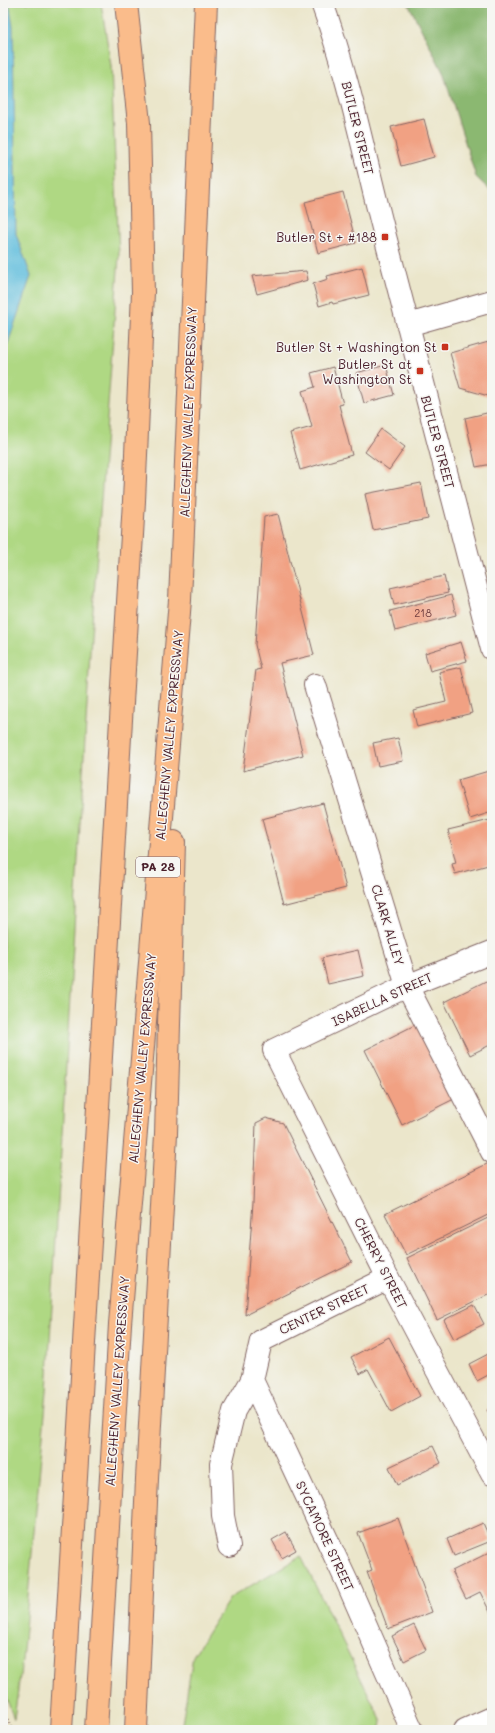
<svg xmlns="http://www.w3.org/2000/svg" width="495" height="1733" viewBox="0 0 495 1733" font-family="Mali,sans-serif">
	<style>
		.green { fill: #afd883; stroke: #7c7c57 }
		.forest { fill: #8bb871; stroke: #6a6c4e }
		.water { fill: #5ebddd; stroke: #546e84 }
		.building { fill: #f1a183 }
		.lines { fill: none; stroke-linecap: round; stroke-linejoin: round }
		.minor-casing { stroke: #826563; stroke-width: 24 }
		.highway-casing { stroke: #826563; stroke-width: 24 }
		.path { stroke: #826563; stroke-width: 2.5; stroke-dasharray: 1 3; stroke-linecap: butt }
		.minor { stroke: #fff; stroke-width: 22 }
		.highway { stroke: #fabc8b; stroke-width: 22 }
		.poi-dot { fill: #c8321e; stroke: #f6f6f2; stroke-width: 1.5 }
		.labels { text-anchor: middle; stroke-width: 3; stroke-linejoin: round; paint-order: stroke }
		.number-label { font-size: 11px; fill: #744041 }
		.shield { fill: #f6f6f2; stroke: #7e6067; stroke-width: 1 }
		.shield-label { font-size: 12px; font-weight: bold; fill: #4a1f2b }
		.street-label { font-size: 13px; fill: #4a1f2b; stroke: #f6f6f2 }
		.poi-label { font-size: 13px; fill: #4a1f2b; stroke: #f6f6f2; text-anchor: end }
	</style>
	<rect width="100%" height="100%" fill="#f6f6f2"/>
	<filter id="ink" filterUnits="userSpaceOnUse"><feTurbulence type="fractalNoise" baseFrequency=".025" numOctaves="2"/><feDisplacementMap in="SourceGraphic" scale="8" xChannelSelector="R" yChannelSelector="G"/><feConvolveMatrix kernelMatrix="1 2 1 2 8 2 1 2 1" color-interpolation-filters="sRGB"/></filter>
	<filter id="wash" filterUnits="userSpaceOnUse"><feTurbulence type="fractalNoise" baseFrequency=".012" numOctaves="4" result="noise"/><feDisplacementMap in="SourceGraphic" scale="16" xChannelSelector="R" yChannelSelector="G"/><feGaussianBlur stdDeviation="0.9" result="paint"/><feColorMatrix in="noise" values="0 0 0 0 0 0 0 0 0 0 0 0 0 0 0 0 0 1.4 0 .05"/><feComposite in="paint" operator="in"/></filter>
	<g filter="url(#wash)">
		<rect width="100%" height="100%" fill="#ebe6cb"/>
		<!-- green -->
		<g class="green">
			<polygon points="3,3 101,3 111,66 119,256 91,636 47,1392 22,1661 14,1719 3,1689"/>
			<polygon points="301,1556 382,1722 380,1730 181,1730 193,1656 230,1598"/>
		</g>
		<!-- forest -->
		<polygon class="forest" points="408,3 492,3 492,192 476,177 443,72"/>
		<!-- water -->
		<polygon class="water" points="3,3 9,3 13,27 16,234 31,276 6,349 3,449"/>
		<g id="blocks">
			<!-- building -->
			<g class="building">
				<polygon points="424,119 434,157 401,166 391,127"/>
				<polygon points="343,192 356,243 318,253 305,202"/>
				<polygon points="362,267 369,295 333,304 332,302 319,306 313,284 328,279 327,276"/>
				<polygon points="306,271 308,280 257,294 252,276"/>
				<polygon points="492,341 492,397 460,388 450,353"/>
				<polygon points="386,365 394,395 364,403 356,373"/>
				<polygon points="333,367 343,404 339,405 352,455 300,470 290,433 312,427 302,391 315,387 311,373"/>
				<polygon points="491,412 492,464 476,467 465,418"/>
				<polygon points="381,429 405,447 389,470 365,452"/>
				<polygon points="421,483 428,519 373,530 365,494"/>
				<polygon points="278,514 314,655 280,663 303,755 243,771 256,670 261,669 255,645 264,517"/>
				<polygon points="444,576 448,593 394,605 390,588"/>
				<polygon points="451,595 456,615 395,631 390,611"/>
				<polygon points="461,642 467,661 430,671 425,653"/>
				<polygon points="461,667 472,713 417,727 413,710 446,702 439,672"/>
				<polygon points="398,738 403,761 378,766 373,743"/>
				<polygon points="492,770 492,812 470,819 458,780"/>
				<polygon points="323,803 346,888 284,904 262,819"/>
				<polygon points="490,820 492,830 492,864 455,874 452,864 456,863 448,830"/>
				<polygon points="358,950 364,976 328,984 322,958"/>
				<polygon points="486,981 492,992 492,1044 470,1055 444,1002"/>
				<polygon points="417,1024 454,1099 402,1125 365,1050"/>
				<polygon points="266,1118 283,1123 352,1262 245,1315 253,1202 256,1123"/>
				<polygon points="491,1162 492,1213 406,1255 385,1214"/>
				<polygon points="492,1216 492,1293 437,1320 407,1258"/>
				<polygon points="474,1305 484,1324 454,1339 444,1320"/>
				<polygon points="389,1337 420,1396 391,1412 368,1369 360,1374 351,1357"/>
				<polygon points="492,1352 492,1373 477,1381 469,1364"/>
				<polygon points="492,1408 492,1419 487,1410"/>
				<polygon points="433,1446 441,1463 397,1485 389,1467"/>
				<polygon points="398,1518 432,1612 388,1629 367,1572 372,1570 358,1533"/>
				<polygon points="483,1523 491,1541 454,1556 447,1539"/>
				<polygon points="286,1532 296,1550 282,1558 272,1540"/>
				<polygon points="492,1551 492,1616 480,1592 466,1599 452,1571"/>
				<polygon points="414,1625 426,1650 404,1661 392,1636"/>
			</g>
		</g>
	</g>
	<g filter="url(#ink)">
		<use href="#blocks" fill-opacity="0" stroke="#826563" stroke-width="1"/>
		<g class="lines">
			<defs>
				<g id="minor">
					<path d="M 322,3 C 350,80 365,160 386,240 C 421,376 457,512 492,649"/>
					<polyline points="408,325 492,301"/>
					<polyline points="315,685 407,986 492,1152"/>
					<polyline points="492,952 407,986 274,1050 388,1278 492,1474"/>
					<polyline points="388,1278 261,1341 252,1380 347,1582 412,1730"/>
					<polyline points="229,1546 223,1516 221,1464 234,1411 252,1380"/>
					<polyline points="465,1730 492,1718"/>
				</g>
				<g id="highway">
					<polyline points="61,1730 134,501 143,292 139,123 126,3"/>
					<polyline points="96,1730 120,1324 180,600 206,3"/>
					<polyline points="136,1730 147,1479 166,1134 174,842"/>
				</g>
			</defs>
			<!-- minor casing -->
			<use href="#minor" class="minor-casing"/>
			<!-- highway casing -->
			<use href="#highway" class="highway-casing"/>
			<!-- path -->
			<polyline class="path" points="3,1708 12,1730"/>
			<!-- minor -->
			<use href="#minor" class="minor"/>
			<!-- highway -->
			<use href="#highway" class="highway"/>
		</g>
	</g>
	<!-- markers -->
	<g class="poi-dot">
		<rect x="381" y="233" width="8" height="8" rx="2"/>
		<rect x="441" y="343" width="8" height="8" rx="2"/>
		<rect x="416" y="367" width="8" height="8" rx="2"/>
	</g>
	<g class="labels">
		<!-- number labels -->
		<g class="number-label">
			<text x="423" y="617">218</text>
		</g>
		<!-- shield labels -->
		<rect class="shield" x="136" y="857" width="44" height="20" rx="3"/>
		<g class="shield-label">
			<text x="158" y="871">PA 28</text>
		</g>
		<!-- street labels -->
		<g class="street-label">
			<text transform="translate(358 128) rotate(76)" y="5">BUTLER STREET</text>
			<text transform="translate(188 412) rotate(-88)" y="5">ALLEGHENY VALLEY EXPRESSWAY</text>
			<text transform="translate(438 442) rotate(75)" y="5">BUTLER STREET</text>
			<text transform="translate(169 735) rotate(-85)" y="5">ALLEGHENY VALLEY EXPRESSWAY</text>
			<text transform="translate(388 925) rotate(73)" y="5">CLARK ALLEY</text>
			<text transform="translate(382 999) rotate(-25)" y="5">ISABELLA STREET</text>
			<text transform="translate(142 1058) rotate(-85)" y="5">ALLEGHENY VALLEY EXPRESSWAY</text>
			<text transform="translate(381 1263) rotate(63)" y="5">CHERRY STREET</text>
			<text transform="translate(324 1309) rotate(-26)" y="5">CENTER STREET</text>
			<text transform="translate(117 1381) rotate(-86)" y="5">ALLEGHENY VALLEY EXPRESSWAY</text>
			<text transform="translate(325 1536) rotate(65)" y="5">SYCAMORE STREET</text>
		</g>
		<!-- poi labels -->
		<g class="poi-label">
			<text x="377" y="242">Butler St + #188</text>
			<text x="437" y="352">Butler St + Washington St</text>
			<text x="412" y="369">Butler St at<tspan x="412" dy="15">Washington St</tspan></text>
		</g>
	</g>
	<!-- margin -->
	<rect width="495" height="1733" fill="none" stroke="#f6f6f2" stroke-width="16"/>
</svg>
